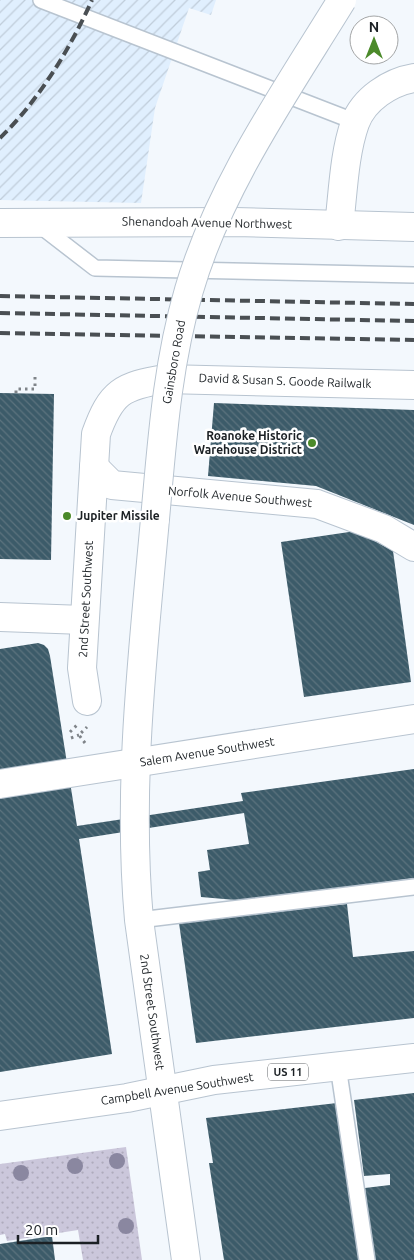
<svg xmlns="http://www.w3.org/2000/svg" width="414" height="1260" viewBox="0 0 414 1260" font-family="Ubuntu,sans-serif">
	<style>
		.industrial { fill: url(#industrial-furrows) }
		.grass { fill: url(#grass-dots) }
		.building { fill: url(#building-back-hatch) }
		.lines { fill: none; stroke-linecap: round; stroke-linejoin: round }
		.service-casing { stroke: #b8c4d0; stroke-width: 18 }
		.minor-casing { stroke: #b8c4d0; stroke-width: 30 }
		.tertiary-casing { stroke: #b8c4d0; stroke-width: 30 }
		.secondary-casing { stroke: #b8c4d0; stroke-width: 30 }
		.primary-casing { stroke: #b8c4d0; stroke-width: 30 }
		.path { stroke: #7f8489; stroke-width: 3; stroke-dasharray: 2.5 4; stroke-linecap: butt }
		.service { stroke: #fff; stroke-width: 15 }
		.minor { stroke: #fff; stroke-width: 28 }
		.tertiary { stroke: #fff; stroke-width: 28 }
		.secondary { stroke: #fff; stroke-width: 28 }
		.primary { stroke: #fff; stroke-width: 28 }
		.rail { stroke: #4a4f53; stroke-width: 4; stroke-dasharray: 10 5; stroke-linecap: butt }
		.secondary-bridge-casing { stroke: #b8c4d0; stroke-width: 30; stroke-linecap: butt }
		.secondary-bridge { stroke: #fff; stroke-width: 28 }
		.tree { fill: #8a87a0 }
		.poi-dot { fill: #4b8a2a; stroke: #fff; stroke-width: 2 }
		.labels { text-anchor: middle; stroke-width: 5; stroke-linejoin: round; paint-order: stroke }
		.shield { fill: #fff; stroke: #5f6366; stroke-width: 1 }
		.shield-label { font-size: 11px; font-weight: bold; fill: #1b2024 }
		.street-label { font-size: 12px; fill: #1b2024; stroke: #fff }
		.poi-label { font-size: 12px; font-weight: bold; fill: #1b2024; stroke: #fff; text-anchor: end }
	</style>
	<defs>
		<pattern id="industrial-furrows" width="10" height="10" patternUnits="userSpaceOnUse" patternTransform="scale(1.25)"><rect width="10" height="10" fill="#e0effe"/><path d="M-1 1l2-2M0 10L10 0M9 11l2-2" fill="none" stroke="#c0cdda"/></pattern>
		<pattern id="grass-dots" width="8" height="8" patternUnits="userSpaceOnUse" patternTransform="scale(1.25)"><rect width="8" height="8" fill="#cbc7db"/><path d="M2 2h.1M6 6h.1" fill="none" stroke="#aeabbc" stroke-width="1.8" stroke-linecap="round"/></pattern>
		<pattern id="building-back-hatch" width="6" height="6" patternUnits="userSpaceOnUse" patternTransform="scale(1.25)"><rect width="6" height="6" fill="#3c5b69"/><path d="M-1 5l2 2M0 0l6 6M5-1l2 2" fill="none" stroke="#5c737e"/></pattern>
	</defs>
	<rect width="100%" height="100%" fill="#f3f8fd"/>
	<!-- industrial -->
	<polygon class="industrial" points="0,0 216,0 211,15 189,8 155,108 141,203 0,200"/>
	<!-- grass -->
	<polygon class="grass" points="126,1147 142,1260 83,1260 78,1230 7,1241 5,1234 0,1235 0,1164"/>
	<!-- building -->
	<g class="building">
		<polygon points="0,393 54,394 51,560 0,559"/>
		<polygon points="214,403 414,410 414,525 316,486 208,476"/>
		<polygon points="356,531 393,551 411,682 304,697 281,542"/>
		<polygon points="38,643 44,645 48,649 50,656 77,826 243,801 241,793 414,769 414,878 247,901 201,897 198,872 210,870 207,850 249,844 244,813 79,839 112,1054 0,1072 0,649"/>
		<polygon points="347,904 353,957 414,951 414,1018 196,1043 179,923"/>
		<polygon points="414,1093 414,1260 374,1260 365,1188 390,1185 390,1174 364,1176 354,1100"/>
		<polygon points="337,1103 360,1260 224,1260 209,1163 213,1163 206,1118"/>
		<polygon points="52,1236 55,1260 0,1260 0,1244"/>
	</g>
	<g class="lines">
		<defs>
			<g id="service">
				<polyline points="41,0 356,122"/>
				<polyline points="38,224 95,268 414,275"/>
				<polyline points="139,920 414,887"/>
				<polyline points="338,1066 367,1260"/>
			</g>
			<g id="minor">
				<path d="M 339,226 C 343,193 344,154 355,123 C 364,99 390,82 414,78"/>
				<polyline points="94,467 112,485 317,504 384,529 414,547"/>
				<polyline points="0,617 84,620"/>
				<path d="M 87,701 L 82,668 L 96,434 C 111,392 122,386 165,379 L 414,385"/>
			</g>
			<g id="tertiary">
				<polyline points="0,223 234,222 414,227"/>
				<polyline points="0,784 414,719"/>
			</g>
			<path id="secondary" d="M 155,519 C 143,652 127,786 139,920 L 186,1260"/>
			<polyline id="primary" points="0,1116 127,1098 214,1080 414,1058"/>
		</defs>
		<!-- service casing -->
		<use href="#service" class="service-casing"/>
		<!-- minor casing -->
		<use href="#minor" class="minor-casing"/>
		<!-- tertiary casing -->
		<use href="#tertiary" class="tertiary-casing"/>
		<!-- secondary casing -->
		<use href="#secondary" class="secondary-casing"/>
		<!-- primary casing -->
		<use href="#primary" class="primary-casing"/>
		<!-- path -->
		<g class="path">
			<polyline points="16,393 16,389 35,389 35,374"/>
			<polyline points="70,732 77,725"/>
			<polyline points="71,738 79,735"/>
			<polyline points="85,743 79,735 87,727"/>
		</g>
		<!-- service -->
		<use href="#service" class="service"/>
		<!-- minor -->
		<use href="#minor" class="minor"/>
		<!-- tertiary -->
		<use href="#tertiary" class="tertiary"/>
		<!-- secondary -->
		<use href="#secondary" class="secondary"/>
		<!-- primary -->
		<use href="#primary" class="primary"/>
		<!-- rail -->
		<g class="rail">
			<path d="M 0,138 C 39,100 70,49 92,0"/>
			<polyline points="0,296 414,304"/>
			<polyline points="0,313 414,321"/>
			<polyline points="0,333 414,340"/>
		</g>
		<defs>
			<path id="secondary-bridge" d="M 155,519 C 162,442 167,365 189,290 C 219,187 286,91 342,0"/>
		</defs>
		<!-- secondary-bridge casing -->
		<use href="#secondary-bridge" class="secondary-bridge-casing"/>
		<!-- secondary-bridge -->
		<use href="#secondary-bridge" class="secondary-bridge"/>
	</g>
	<!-- trees -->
	<g class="tree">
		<circle cx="117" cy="1161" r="8"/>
		<circle cx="75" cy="1166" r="8"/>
		<circle cx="21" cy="1173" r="8"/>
		<circle cx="126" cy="1226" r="8"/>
	</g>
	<!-- markers -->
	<g class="poi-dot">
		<circle cx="312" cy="443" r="5"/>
		<circle cx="67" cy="516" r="5"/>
	</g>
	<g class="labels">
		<!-- shield labels -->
		<rect class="shield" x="268" y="1063.5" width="40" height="17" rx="4"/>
		<g class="shield-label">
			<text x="288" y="1076">US 11</text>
		</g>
		<!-- street labels -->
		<g class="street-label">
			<text transform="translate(207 223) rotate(1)" y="4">Shenandoah Avenue Northwest</text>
			<text transform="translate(174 362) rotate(-80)" y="4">Gainsboro Road</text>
			<text transform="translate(285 381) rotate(2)" y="4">David &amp; Susan S. Goode Railwalk</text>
			<text transform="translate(240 497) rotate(5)" y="4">Norfolk Avenue Southwest</text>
			<text transform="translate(86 599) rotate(-87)" y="4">2nd Street Southwest</text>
			<text transform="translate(207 752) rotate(-9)" y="4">Salem Avenue Southwest</text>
			<text transform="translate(152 1012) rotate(82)" y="4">2nd Street Southwest</text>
			<text transform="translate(177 1089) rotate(-9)" y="4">Campbell Avenue Southwest</text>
		</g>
		<!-- poi labels -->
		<g class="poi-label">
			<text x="302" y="440">Roanoke Historic<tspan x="302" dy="14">Warehouse District</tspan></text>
			<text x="77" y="520" text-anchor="start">Jupiter Missile</text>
		</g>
	</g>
	<!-- north arrow -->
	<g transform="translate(374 40)"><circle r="24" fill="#ffffff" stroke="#a4a6a7"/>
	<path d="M0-4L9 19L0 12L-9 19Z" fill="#4b8a2a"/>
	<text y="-8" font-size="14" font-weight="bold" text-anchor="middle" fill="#1b2024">N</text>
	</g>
	<!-- scale -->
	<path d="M18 1235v8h80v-8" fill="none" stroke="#1b2024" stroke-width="2.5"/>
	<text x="25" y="1235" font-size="15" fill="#1b2024" stroke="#ffffff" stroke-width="4" paint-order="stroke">20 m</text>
</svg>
